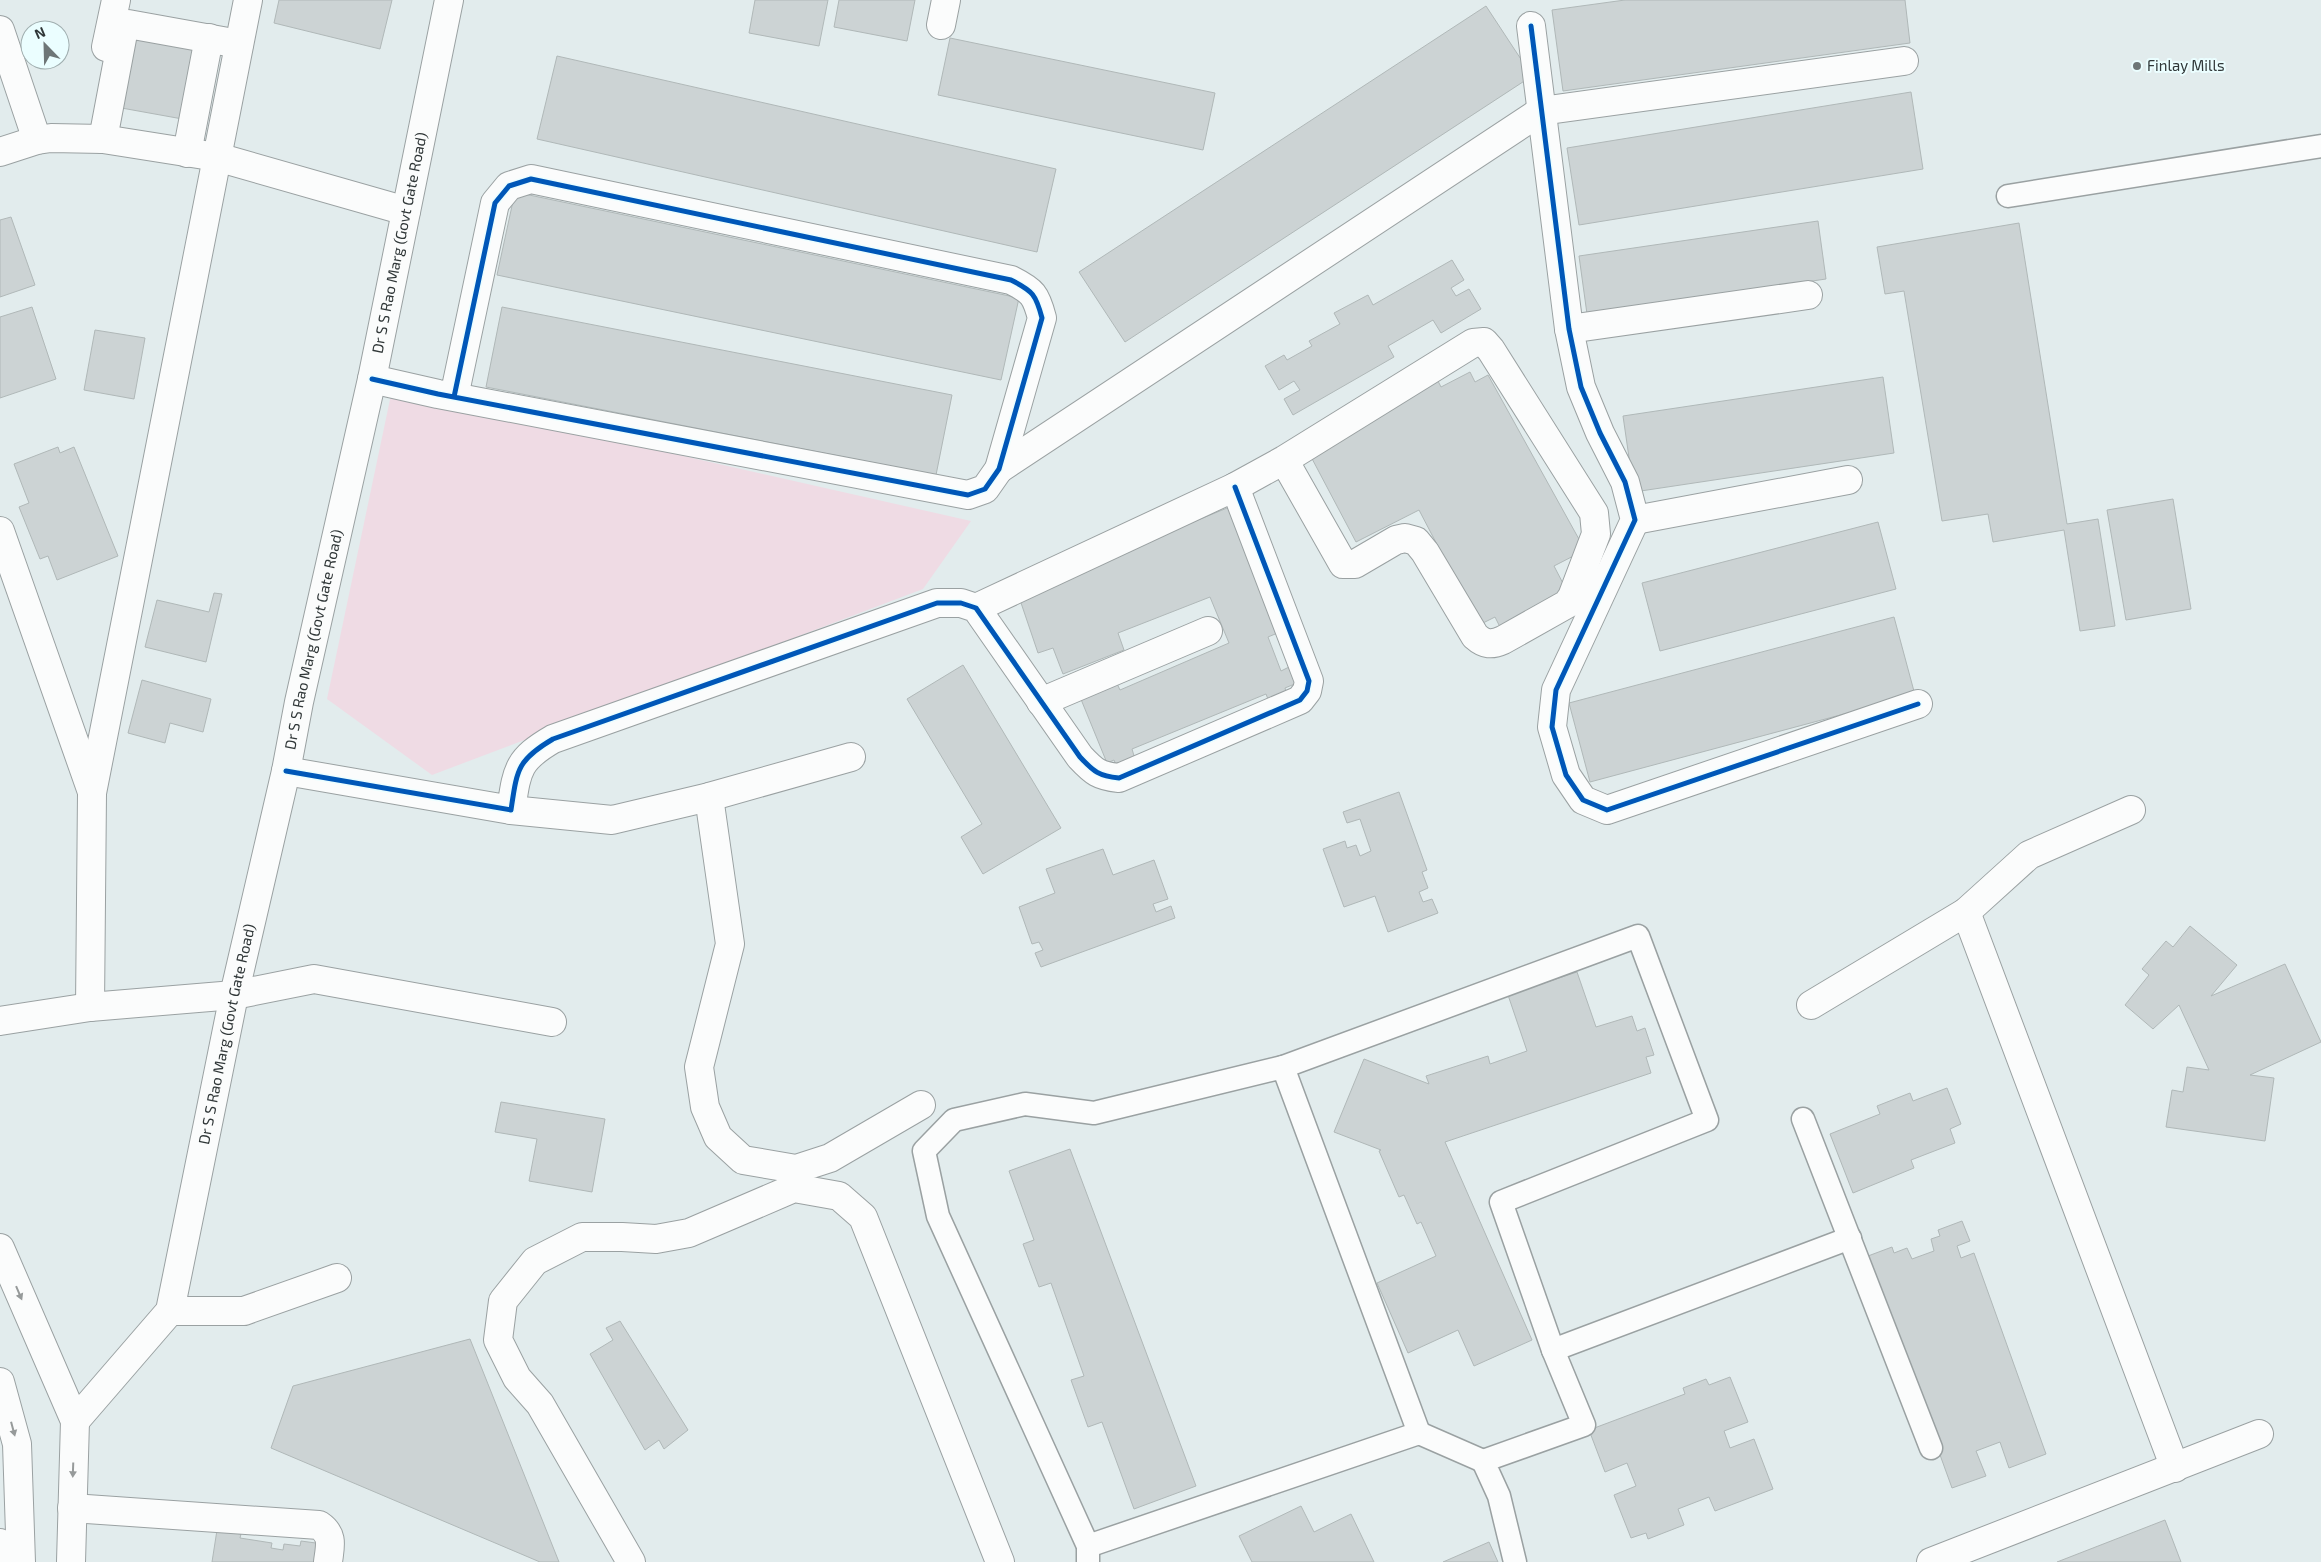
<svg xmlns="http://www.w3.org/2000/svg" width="2321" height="1562" viewBox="0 0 2321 1562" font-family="'Exo 2',sans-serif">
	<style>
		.green { fill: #efdbe4 }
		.building { fill: #ccd3d4; stroke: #b0b8b8 }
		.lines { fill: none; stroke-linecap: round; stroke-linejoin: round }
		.service-casing { stroke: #9aa1a2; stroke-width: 25 }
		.minor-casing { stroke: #9aa1a2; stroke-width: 30 }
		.secondary-casing { stroke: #9aa1a2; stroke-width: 30 }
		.trunk-casing { stroke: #9aa1a2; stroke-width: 30 }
		.service { stroke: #fbfcfc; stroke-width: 22 }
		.minor { stroke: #fbfcfc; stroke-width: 28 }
		.secondary { stroke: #fbfcfc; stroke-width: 28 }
		.trunk { stroke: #fbfcfc; stroke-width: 28 }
		.cycleway-casing { stroke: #ebfeff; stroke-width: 8 }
		.cycleway { stroke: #0057b8; stroke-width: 5 }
		.oneway { fill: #969a9a }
		.poi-dot { fill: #6e7677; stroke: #ebfeff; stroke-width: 2 }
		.labels { text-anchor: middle; stroke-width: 4; stroke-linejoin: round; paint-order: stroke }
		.poi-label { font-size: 15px; fill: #303738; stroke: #ebfeff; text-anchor: start }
		.street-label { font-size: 15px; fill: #303738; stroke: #ebfeff }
	</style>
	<rect width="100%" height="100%" fill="#e2eced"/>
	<!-- green -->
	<polygon class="green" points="392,390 971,521 923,589 432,775 327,699"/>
	<!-- building -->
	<g class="building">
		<polygon points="279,0 392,0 380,49 274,23"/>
		<polygon points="755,0 828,0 819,46 749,33"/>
		<polygon points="839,0 915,0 907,41 834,27"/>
		<polygon points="1625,0 1905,0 1910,43 1563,91 1552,10"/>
		<polygon points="1486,6 1532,76 1125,342 1079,272"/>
		<polygon points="130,29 203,42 188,120 116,107"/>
		<polygon points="950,38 1215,93 1203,150 938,95"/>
		<polygon points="557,56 1056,169 1037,252 537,139"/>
		<polygon points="1911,92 1923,169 1579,225 1567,148"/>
		<polygon points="515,192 1019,298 1001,380 497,275"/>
		<polygon points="11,217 35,285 0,297 0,220"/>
		<polygon points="1818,221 1826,279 1587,314 1579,256"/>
		<polygon points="2019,223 2067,524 2098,519 2115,626 2080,631 2064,530 1993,542 1988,514 1942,521 1904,291 1885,294 1877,247"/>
		<polygon points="1452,260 1464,280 1451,288 1456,296 1469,289 1481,309 1441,333 1433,320 1388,346 1394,357 1293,415 1284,399 1300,390 1294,381 1279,390 1265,366 1284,355 1287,360 1312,346 1309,341 1340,324 1334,313 1368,295 1373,305"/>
		<polygon points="32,307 56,379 0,398 0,317"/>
		<polygon points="502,307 952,395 936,475 486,387"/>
		<polygon points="95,330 145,338 134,399 84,390"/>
		<polygon points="1470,372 1475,382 1488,375 1585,550 1554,566 1568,593 1501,629 1495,617 1479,625 1419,510 1356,542 1309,453 1437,379 1441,387"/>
		<polygon points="1883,377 1894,453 1634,492 1623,416"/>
		<polygon points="58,447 60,453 74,447 118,556 57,580 48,556 40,559 19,507 29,503 14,464"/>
		<polygon points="2173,499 2191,609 2126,620 2107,510"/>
		<polygon points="1232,506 1280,632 1268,637 1281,671 1291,666 1297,683 1285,688 1288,699 1271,707 1266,694 1132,749 1137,766 1119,773 1114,760 1107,763 1078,692 1114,677 1120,690 1229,643 1210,597 1118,633 1124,650 1063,674 1053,648 1038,653 1018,594"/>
		<polygon points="1878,522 1896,589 1660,651 1642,583"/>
		<polygon points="214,593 222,594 206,662 145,647 157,600 209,612"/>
		<polygon points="1894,617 1915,695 1590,782 1569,703"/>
		<polygon points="963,665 1061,828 983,874 961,837 982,824 907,699"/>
		<polygon points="142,680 211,699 203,732 170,723 165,743 128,733"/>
		<polygon points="1399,792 1427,870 1422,872 1428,888 1419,892 1423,902 1432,899 1438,913 1388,932 1375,896 1344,907 1323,849 1345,841 1347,848 1356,845 1360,856 1371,851 1360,819 1347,823 1343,812"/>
		<polygon points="1103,849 1113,875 1154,860 1168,899 1153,904 1156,912 1171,906 1175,918 1041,967 1035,953 1043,950 1039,942 1032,944 1019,907 1055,893 1046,869"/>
		<polygon points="2190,926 2237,965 2211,996 2285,964 2321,1042 2250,1075 2274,1078 2265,1141 2166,1127 2172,1090 2183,1092 2187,1067 2209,1070 2179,1005 2153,1029 2125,1005 2149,975 2142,969 2166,941 2173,947"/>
		<polygon points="1577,972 1596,1027 1632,1016 1637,1031 1645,1028 1654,1055 1646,1057 1651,1073 1445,1142 1532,1340 1474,1366 1458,1330 1408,1353 1377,1283 1436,1256 1421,1222 1417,1224 1404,1195 1399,1197 1379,1151 1381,1150 1334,1132 1364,1059 1429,1084 1426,1076 1488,1056 1490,1064 1527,1051 1508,995"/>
		<polygon points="1947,1088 1961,1124 1950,1129 1955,1143 1911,1160 1914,1168 1853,1193 1830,1134 1880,1114 1877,1106 1910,1093 1913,1101"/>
		<polygon points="501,1102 605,1119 592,1192 529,1181 537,1139 495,1132"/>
		<polygon points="1070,1149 1196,1486 1134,1509 1102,1422 1088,1427 1071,1380 1084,1376 1051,1283 1039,1287 1023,1244 1034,1240 1009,1171"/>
		<polygon points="1962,1221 1970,1241 1957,1246 1961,1258 1974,1253 2046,1454 2009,1468 2000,1442 1976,1451 1986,1476 1952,1488 1868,1256 1892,1247 1894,1253 1907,1248 1912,1259 1934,1251 1931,1239 1940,1236 1938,1230"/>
		<polygon points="620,1321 688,1430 664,1449 659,1440 645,1450 590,1354 613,1340 606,1328"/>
		<polygon points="470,1339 559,1562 540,1562 271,1448 293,1386"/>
		<polygon points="1730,1377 1748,1422 1724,1431 1730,1448 1754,1439 1773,1489 1715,1511 1709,1497 1678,1509 1684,1525 1648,1539 1646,1533 1631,1538 1614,1495 1636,1486 1627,1463 1605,1472 1589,1430 1685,1394 1683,1388 1706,1379 1709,1385"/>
		<polygon points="1301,1506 1314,1532 1351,1514 1374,1562 1252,1562 1239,1536"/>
		<polygon points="2165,1520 2181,1562 2057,1562"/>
		<polygon points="217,1530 241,1534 240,1538 272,1543 271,1548 283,1550 284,1544 300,1546 301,1541 323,1544 321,1562 212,1562"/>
		<polygon points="1489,1542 1498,1562 1443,1562"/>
	</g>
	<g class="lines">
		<defs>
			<g id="service">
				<polyline points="2008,196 2321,146"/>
				<polyline points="1283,1067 1638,936 1707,1120 1501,1202 1553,1350"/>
				<polyline points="1803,1119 1931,1448"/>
				<polyline points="1088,1546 1419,1433 1483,1461"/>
				<polyline points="1088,1562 1088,1546 938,1216 924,1151 954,1120 1025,1104 1094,1113 1283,1067 1419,1433"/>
				<polyline points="1515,1562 1499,1496 1483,1461 1584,1425 1553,1350 1850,1238"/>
			</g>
			<g id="minor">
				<polyline points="941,25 946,0"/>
				<polyline points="1531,26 1569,329 1581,387 1600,433 1625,482 1635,520 1556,690 1552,727 1566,775 1583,800 1607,810 1918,704"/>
				<polyline points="0,30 37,140"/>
				<polyline points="106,47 116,0"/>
				<polyline points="103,139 124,28 128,24 239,44"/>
				<polyline points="0,152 37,140 51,138 103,139 217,157 406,211"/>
				<polyline points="187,153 209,38"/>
				<polyline points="1569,329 1808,295"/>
				<path d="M 372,379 L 438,394 L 968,495 L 985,489 L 999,469 L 1042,318 C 1036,295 1033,291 1011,280 L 531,179 L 509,186 L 495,203 L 454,397"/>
				<polyline points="999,469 1541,111 1904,61"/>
				<polyline points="1635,520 1848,480"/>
				<polyline points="0,531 92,792"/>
				<path d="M 976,608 L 1235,487 L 1284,460 L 1473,343 L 1484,342 L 1491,350 L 1594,513 L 1596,534 L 1572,597 L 1567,604 L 1503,640 C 1492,645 1485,645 1475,636 L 1425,552 L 1416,541 L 1405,538 L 1396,540 L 1355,564 L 1343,564 L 1284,460"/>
				<polyline points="1041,702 1208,631"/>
				<path d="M 286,771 L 511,810 C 517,770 517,760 553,739 L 937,603 L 961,603 L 976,608 L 1080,757 C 1094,772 1099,776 1119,778 L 1300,700 L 1307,691 L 1309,681 L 1235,487"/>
				<polyline points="709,797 730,944 699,1067 705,1107 718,1137 743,1160 796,1169 830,1158 921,1105"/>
				<polyline points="511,810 612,820 709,797 851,757"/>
				<polyline points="1966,912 2175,1468"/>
				<polyline points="1811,1005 1966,912 2029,855 2131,810"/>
				<polyline points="90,1007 92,793 248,0"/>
				<polyline points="0,1021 90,1007 234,995 314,979 552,1022"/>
				<polyline points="170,1311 244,1311 337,1278"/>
				<path d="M 72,1508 L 319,1525 C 334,1535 330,1546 328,1562"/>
				<polyline points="631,1562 540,1404 517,1378 498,1340 503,1301 535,1261 582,1237 622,1237 656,1239 689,1233 794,1188 839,1196 863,1217 1000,1562"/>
				<polyline points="1931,1562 2259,1434"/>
			</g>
			<g id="secondary">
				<path id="s1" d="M 75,1421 L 170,1311 L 234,995 L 286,771 L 299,702 L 372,379 L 449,0"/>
			</g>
			<g id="trunk">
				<polyline points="0,1248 75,1421 71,1562"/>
				<polyline points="0,1382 17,1444 21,1562"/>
				<polyline points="0,1543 1,1562"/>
			</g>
		</defs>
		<!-- service casing -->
		<use href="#service" class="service-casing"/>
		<!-- minor casing -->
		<use href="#minor" class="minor-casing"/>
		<!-- secondary casing -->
		<use href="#secondary" class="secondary-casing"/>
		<!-- trunk casing -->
		<use href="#trunk" class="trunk-casing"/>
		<!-- service -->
		<use href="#service" class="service"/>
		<!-- minor -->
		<use href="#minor" class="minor"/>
		<!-- secondary -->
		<use href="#secondary" class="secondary"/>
		<!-- trunk -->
		<use href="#trunk" class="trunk"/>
		<defs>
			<g id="cycleway">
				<polyline points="1531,26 1569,329 1581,387 1600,433 1625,482 1635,520 1556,690 1552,727 1566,775 1583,800 1607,810 1918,704"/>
				<path d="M 372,379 L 438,394 L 968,495 L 985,489 L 999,469 L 1042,318 C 1036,295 1033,291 1011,280 L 531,179 L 509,186 L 495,203 L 454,397"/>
				<path d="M 286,771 L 511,810 C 517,770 517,760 553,739 L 937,603 L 961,603 L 976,608 L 1080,757 C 1094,772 1099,776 1119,778 L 1300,700 L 1307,691 L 1309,681 L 1235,487"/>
			</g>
		</defs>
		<!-- cycleway casing -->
		<use href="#cycleway" class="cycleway-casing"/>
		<!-- cycleway -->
		<use href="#cycleway" class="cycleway"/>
	</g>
	<!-- one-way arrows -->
	<defs><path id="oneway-solid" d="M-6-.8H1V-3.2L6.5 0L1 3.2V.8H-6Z" transform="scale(1.25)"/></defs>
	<g class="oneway">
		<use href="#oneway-solid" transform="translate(19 1293) rotate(67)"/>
		<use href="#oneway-solid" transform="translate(13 1429) rotate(75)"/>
		<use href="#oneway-solid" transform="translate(73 1470) rotate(92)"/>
	</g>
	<!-- markers -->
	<circle class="poi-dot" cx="2137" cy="66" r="5"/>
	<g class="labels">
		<!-- poi labels -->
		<g class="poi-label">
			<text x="2147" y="71">Finlay Mills</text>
		</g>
		<!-- street labels -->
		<g class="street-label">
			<text dy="5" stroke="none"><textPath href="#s1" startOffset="1238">Dr S S Rao Marg (Govt Gate Road)</textPath></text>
			<text dy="5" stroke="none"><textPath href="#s1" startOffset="832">Dr S S Rao Marg (Govt Gate Road)</textPath></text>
			<text dy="5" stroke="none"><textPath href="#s1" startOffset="428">Dr S S Rao Marg (Govt Gate Road)</textPath></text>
		</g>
	</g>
	<!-- north arrow -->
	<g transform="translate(45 45) rotate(337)"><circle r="24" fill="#ebfeff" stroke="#a0aeaf"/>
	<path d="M0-4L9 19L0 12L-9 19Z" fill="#6e7677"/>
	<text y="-8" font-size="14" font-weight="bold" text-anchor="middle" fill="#303738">N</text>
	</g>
</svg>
